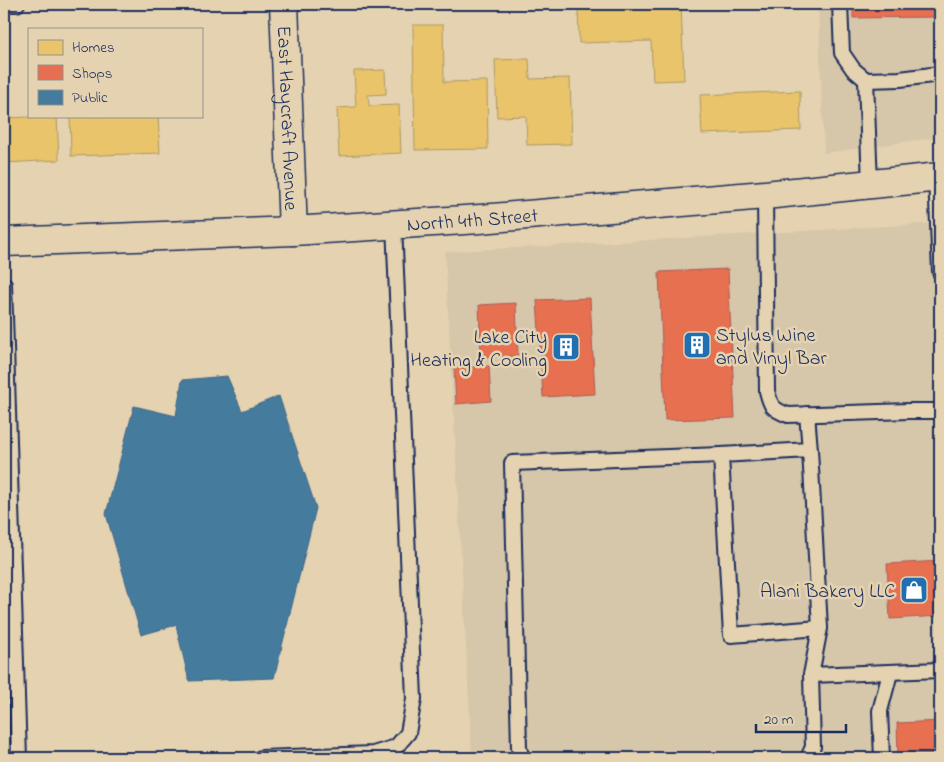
<svg xmlns="http://www.w3.org/2000/svg" width="944" height="762" viewBox="0 0 944 762" font-family="'Indie Flower',sans-serif">
	<style>
		.built { fill: #d6c6aa }
		.homes { fill: #e9c46a; stroke: #ab9766 }
		.shops { fill: #e76f51; stroke: #aa5c55 }
		.public { fill: #457b9d; stroke: #38648a }
		.lines { fill: none; stroke-linecap: round; stroke-linejoin: round }
		.service-casing { stroke: #1b2f5e; stroke-width: 18 }
		.minor-casing { stroke: #1b2f5e; stroke-width: 31 }
		.secondary-casing { stroke: #1b2f5e; stroke-width: 31 }
		.service { stroke: #e5d2b0; stroke-width: 14 }
		.minor { stroke: #e5d2b0; stroke-width: 28 }
		.secondary { stroke: #e5d2b0; stroke-width: 28 }
		.labels { text-anchor: middle; stroke-width: 5; stroke-linejoin: round; paint-order: stroke }
		.street-label { font-size: 20px; fill: #1b2f5e; stroke: #e5d2b0 }
		.poi-label { font-size: 20px; fill: #1b2f5e; stroke: #e5d2b0; text-anchor: end }
	</style>
	<rect width="100%" height="100%" fill="#e5d2b0"/>
	<filter id="ink" filterUnits="userSpaceOnUse"><feTurbulence type="fractalNoise" baseFrequency=".02" numOctaves="2"/><feDisplacementMap in="SourceGraphic" scale="10" xChannelSelector="R" yChannelSelector="G"/><feConvolveMatrix kernelMatrix="1 2 1 2 8 2 1 2 1" color-interpolation-filters="sRGB"/></filter>
	<g filter="url(#ink)">
		<!-- built -->
		<g class="built">
			<polygon points="818,4 940,4 940,137 824,153"/>
			<polygon points="940,223 940,758 472,758 445,252"/>
		</g>
		<!-- homes -->
		<g class="homes">
			<polygon points="578,4 681,4 684,80 653,81 651,41 579,43"/>
			<polygon points="413,25 443,25 444,82 487,81 488,149 415,150"/>
			<polygon points="529,59 530,79 570,78 572,144 527,145 526,116 497,117 495,60"/>
			<polygon points="385,70 386,94 368,95 369,106 399,105 401,153 339,156 337,108 356,107 354,71"/>
			<polygon points="800,91 801,130 702,134 700,95"/>
			<polygon points="57,116 59,160 4,163 4,118"/>
			<polygon points="70,116 158,116 160,153 71,156"/>
		</g>
		<!-- shops -->
		<g class="shops">
			<polygon points="853,4 939,4 939,17 853,18"/>
			<polygon points="728,269 735,418 665,420 659,272"/>
			<polygon points="590,298 595,394 543,397 537,300"/>
			<polygon points="516,303 518,356 481,357 479,305"/>
			<polygon points="489,366 491,401 456,404 454,368"/>
			<polygon points="940,561 940,616 890,619 887,564"/>
			<polygon points="940,721 940,758 898,758 897,723"/>
		</g>
		<!-- public -->
		<polygon class="public" points="227,376 242,411 279,396 316,508 274,678 189,681 176,625 141,635 106,514 134,406 176,416 182,380"/>
		<g class="lines">
			<defs>
				<g id="service">
					<polyline points="4,4 17,4"/>
					<polyline points="840,4 842,53 853,69 866,80 900,79 940,74"/>
					<polyline points="866,80 870,184"/>
					<polyline points="936,177 940,272"/>
					<path d="M 765,195 L 767,391 C 771,407 772,409 788,415 L 909,411 L 940,411"/>
					<polyline points="4,284 19,758"/>
					<polyline points="807,414 810,450"/>
					<polyline points="721,455 731,635 820,628"/>
					<polyline points="811,675 940,670"/>
					<polyline points="261,758 373,754 396,747 408,733 414,699 394,224"/>
					<polyline points="522,758 519,748 512,463 721,455 810,450 820,628 811,675 813,747 808,758"/>
					<polyline points="882,758 880,711 890,673"/>
				</g>
				<g id="minor">
					<path id="s1" d="M 284,4 L 293,231"/>
				</g>
				<g id="secondary">
					<path id="s2" d="M 4,242 L 293,231 L 480,219 L 765,195 L 940,177"/>
				</g>
			</defs>
			<!-- service casing -->
			<use href="#service" class="service-casing"/>
			<!-- minor casing -->
			<use href="#minor" class="minor-casing"/>
			<!-- secondary casing -->
			<use href="#secondary" class="secondary-casing"/>
			<!-- service -->
			<use href="#service" class="service"/>
			<!-- minor -->
			<use href="#minor" class="minor"/>
			<!-- secondary -->
			<use href="#secondary" class="secondary"/>
		</g>
	</g>
	<!-- icons -->
	<defs>
		<symbol id="building-square" viewBox="-11 -11 22 22"><rect x="-9" y="-9" width="18" height="18" rx="4" fill="#1f6fb2" stroke="#e5d2b0"/><path d="M-4-6H4V6H1V3H-1V6H-4ZM-2.5-4.3h1.7v1.8h-1.7ZM.8-4.3h1.7v1.8H.8ZM-2.5-1h1.7V.8h-1.7ZM.8-1h1.7V.8H.8Z" fill="#fff"/></symbol>
		<symbol id="shop-square" viewBox="-11 -11 22 22"><rect x="-9" y="-9" width="18" height="18" rx="4" fill="#1f6fb2" stroke="#e5d2b0"/><path d="M-5-2.5h2.3a2.7 3.5 0 0 1 5.4 0H5L5.5 6h-11ZM-1.5-2.5h3a1.5 2.3 0 0 0-3 0Z" fill="#fff"/></symbol>
	</defs>
	<g fill-rule="evenodd">
		<use href="#building-square" x="681" y="329" width="32" height="32"/>
		<use href="#building-square" x="550" y="331" width="32" height="32"/>
		<use href="#shop-square" x="898" y="574" width="32" height="32"/>
	</g>
	<g class="labels">
		<!-- street labels -->
		<g class="street-label">
			<text dy="7" stroke="none"><textPath href="#s1" startOffset="114">East Haycraft Avenue</textPath></text>
			<text dy="7" stroke="none"><textPath href="#s2" startOffset="469">North 4th Street</textPath></text>
		</g>
		<!-- poi labels -->
		<g class="poi-label">
			<text x="716" y="341" text-anchor="start">Stylus Wine<tspan x="716" dy="23">and Vinyl Bar</tspan></text>
			<text x="547" y="343">Lake City<tspan x="547" dy="23">Heating &amp; Cooling</tspan></text>
			<text x="895" y="597">Alani Bakery LLC</text>
		</g>
	</g>
	<!-- margin -->
	<rect width="944" height="762" fill="none" stroke="#e5d2b0" stroke-width="20"/>
	<rect x="10" y="10" width="924" height="742" fill="none" stroke="#1b2f5e" stroke-width="2" filter="url(#ink)"/>
	<!-- legend -->
	<rect x="28" y="28" width="175" height="90" fill="#e5d2b0" stroke="#94918f"/>
	<rect x="38" y="40" width="25" height="15" fill="#e9c46a" stroke="#94918f"/>
	<text x="72" y="52" font-size="15" fill="#1b2f5e">Homes</text>
	<rect x="38" y="65" width="25" height="15" fill="#e76f51" stroke="#94918f"/>
	<text x="72" y="78" font-size="15" fill="#1b2f5e">Shops</text>
	<rect x="38" y="90" width="25" height="15" fill="#457b9d" stroke="#94918f"/>
	<text x="72" y="102" font-size="15" fill="#1b2f5e">Public</text>
	<!-- scale -->
	<path d="M756 724v8h90v-8" fill="none" stroke="#1b2f5e" stroke-width="2.5"/>
	<text x="764" y="724" font-size="15" fill="#1b2f5e" stroke="#e5d2b0" stroke-width="4" paint-order="stroke">20 m</text>
</svg>
